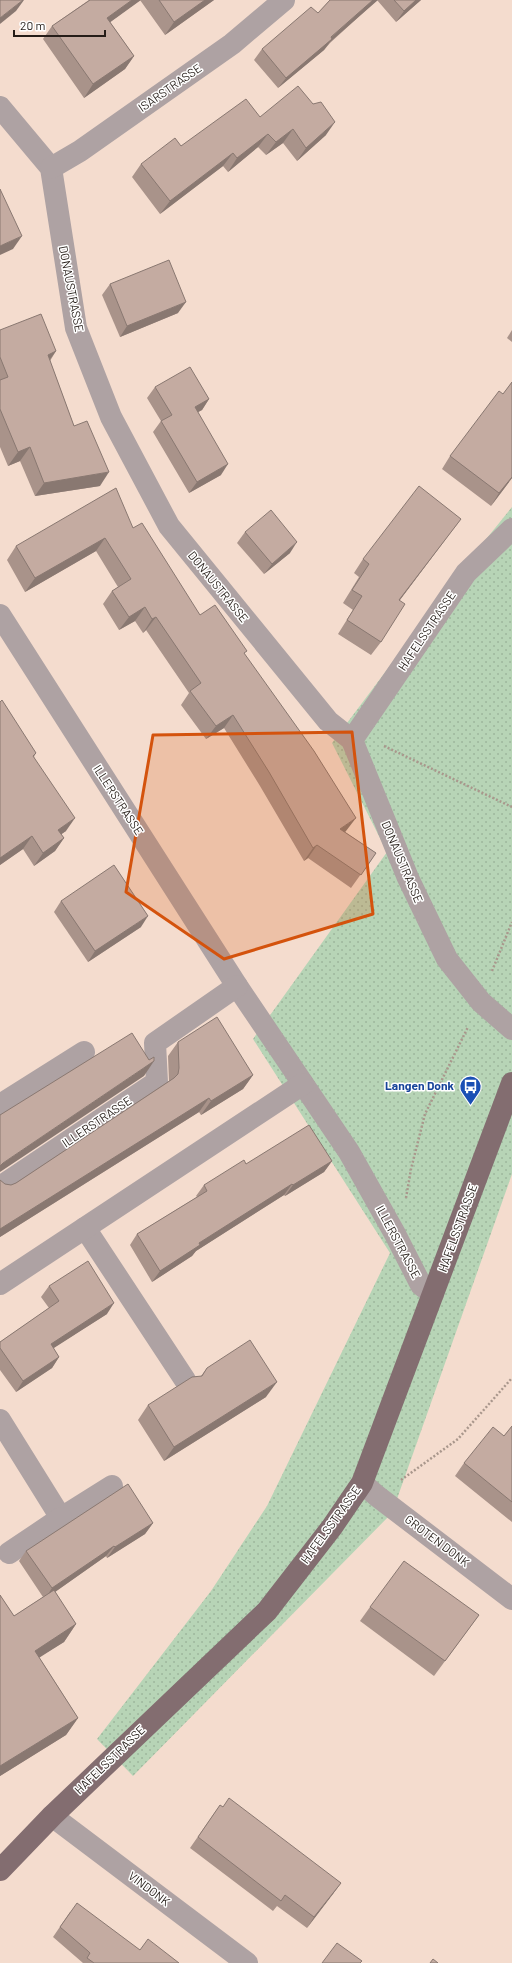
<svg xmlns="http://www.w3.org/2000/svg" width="512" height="1963" viewBox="0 0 512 1963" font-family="Barlow,sans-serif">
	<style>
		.grass { fill: url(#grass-dots) }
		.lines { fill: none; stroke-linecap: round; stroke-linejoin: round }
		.path { stroke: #a9978c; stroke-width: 2.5; stroke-dasharray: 2 2; stroke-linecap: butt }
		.minor { stroke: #aea2a3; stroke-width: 22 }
		.major { stroke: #836d70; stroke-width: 22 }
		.wall { fill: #a9938a }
		.shaded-wall { fill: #897871 }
		.building { fill: #c4aba1; stroke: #897871 }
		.marked { fill: #d4530d; fill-opacity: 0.2; stroke: #d4530d; stroke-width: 3; stroke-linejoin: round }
		.labels { text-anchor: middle; stroke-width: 3; stroke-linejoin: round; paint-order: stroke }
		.street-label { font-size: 12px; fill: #251d18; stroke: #fff }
		.transit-label { font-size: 12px; font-weight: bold; fill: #164399; stroke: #fff; text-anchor: end }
	</style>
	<defs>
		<pattern id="grass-dots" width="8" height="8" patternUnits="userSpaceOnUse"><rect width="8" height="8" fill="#b7d4b6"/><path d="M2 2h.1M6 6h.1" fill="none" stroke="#9db69c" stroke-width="1.8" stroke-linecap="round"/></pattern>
	</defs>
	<rect width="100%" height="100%" fill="#f4dcce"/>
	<!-- grass -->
	<polygon class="grass" points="512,507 512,1174 392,1513 133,1776 97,1739 211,1591 267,1506 390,1253 253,1039 387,852 332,743 470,559"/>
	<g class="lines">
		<!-- path -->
		<g class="path">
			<polyline points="384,746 512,807"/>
			<polyline points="492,971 512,922"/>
			<polyline points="406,1198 411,1169 425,1114 468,1027"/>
			<polyline points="401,1480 458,1439 512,1378"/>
		</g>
		<!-- minor -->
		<g class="minor">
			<polyline points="0,107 51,168 76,328 111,417 169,526 328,721 352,740 408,878 447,959 481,1002 512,1029"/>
			<polyline points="51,168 80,151 232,44 284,0"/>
			<polyline points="0,615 237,986 349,1152 395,1234 421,1285 433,1294"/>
			<polyline points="352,740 466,573 512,529"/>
			<polyline points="0,1105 84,1052"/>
			<polyline points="0,1187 157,1082 155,1043 237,986"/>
			<polyline points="85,1228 185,1380"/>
			<polyline points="0,1284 303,1084"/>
			<polyline points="0,1420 61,1518 112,1486"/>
			<polyline points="362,1483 377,1496 512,1599"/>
			<polyline points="9,1553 61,1518"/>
			<polyline points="52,1816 247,1963"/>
		</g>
		<!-- major -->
		<polyline class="major" points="0,1870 52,1816 267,1611 332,1527 362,1483 512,1083"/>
	</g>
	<!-- wall -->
	<g class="wall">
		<polygon points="89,0 214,0 165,35 140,0 110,22 134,56 125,69 84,98 43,39 52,26"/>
		<polygon points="330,0 421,0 396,22 377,0 330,43 324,50 278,88 254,60 262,49 318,13"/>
		<polygon points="260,117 326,135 297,161 283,143 266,155 258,147 228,172 223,166 160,214 132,177 141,164 181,146"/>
		<polygon points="110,284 178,313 120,337 102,295"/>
		<polygon points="0,330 56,351 50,361 74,426 100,486 35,496 20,461 8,466 0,447"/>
		<polygon points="512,330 512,342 507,338"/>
		<polygon points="512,382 512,478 491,506 442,469 450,456 503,394"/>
		<polygon points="155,387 209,399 202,410 198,412 221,475 189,493 153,432 161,421 147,398"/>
		<polygon points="461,519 451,532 400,600 381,642 371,655 338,634 353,610 343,603 359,577 354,573 363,559"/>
		<polygon points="133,528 200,615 245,655 346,831 345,832 376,853 351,888 308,858 304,861 260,786 224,728 206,739 181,705 189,693 146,630 143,633 135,621 119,630 103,604 112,591 118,587 96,551 25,592 7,560 16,546"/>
		<polygon points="245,532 290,553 264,574 237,543"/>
		<polygon points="0,702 36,753 34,757 66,831 61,834 64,838 55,851 34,866 23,849 0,865"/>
		<polygon points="61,901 141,927 88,962 54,912"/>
		<polygon points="178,1042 253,1075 243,1089 201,1115 199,1112 0,1237 5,1184 11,1185 16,1183 169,1081 168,1056"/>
		<polygon points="332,1161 324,1172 285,1196 284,1195 196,1251 192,1256 152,1282 130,1245 137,1234 197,1197 196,1196 204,1185 246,1164"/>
		<polygon points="49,1286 107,1314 53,1348 59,1357 52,1368 16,1392 0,1370 0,1342 49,1308 41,1297"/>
		<polygon points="207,1368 266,1397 164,1461 138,1420 148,1405 201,1376"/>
		<polygon points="512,1426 512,1522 455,1476 464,1463 504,1436"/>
		<polygon points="153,1523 145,1534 107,1558 106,1556 55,1592 76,1624 64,1642 39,1657 78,1718 66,1735 0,1776 0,1595 14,1616 43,1597 19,1561 26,1551"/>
		<polygon points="370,1607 479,1615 434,1676 360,1621"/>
		<polygon points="220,1805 341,1883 307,1928 277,1906 273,1911 190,1848"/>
		<polygon points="70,1912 140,1950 179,1963 83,1963 53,1937"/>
	</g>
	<!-- shaded-wall -->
	<g class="shaded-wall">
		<polygon points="23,0 24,0 16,11 0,24 0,18"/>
		<polygon points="132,0 141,0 98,31 107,18"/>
		<polygon points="205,0 214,0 165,35 174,22"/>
		<polygon points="373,0 378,0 330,42 324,50 278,88 286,78"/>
		<polygon points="416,0 421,0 396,22 404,11"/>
		<polygon points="134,56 125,69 84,98 93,84"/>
		<polygon points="335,122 326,135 297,161 306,148"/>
		<polygon points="293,129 283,143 266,155 276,142"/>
		<polygon points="268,134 258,147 228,172 237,158"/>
		<polygon points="233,153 223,166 160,214 170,201"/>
		<polygon points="22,236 13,249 0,255 0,246"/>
		<polygon points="186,302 178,313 120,337 127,326"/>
		<polygon points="56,351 46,365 48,355"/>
		<polygon points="209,399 202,410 187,418 195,407"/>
		<polygon points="30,447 20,461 8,466 18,452"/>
		<polygon points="228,464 221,475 189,493 197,482"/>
		<polygon points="109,472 100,486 35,496 44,483"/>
		<polygon points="512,477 512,478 491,506 499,493"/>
		<polygon points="461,519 451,532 390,613 399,600"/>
		<polygon points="105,538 96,551 25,592 35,578"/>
		<polygon points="297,542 290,553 264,574 272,564"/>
		<polygon points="145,607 135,621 119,630 129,617"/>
		<polygon points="156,617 146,630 143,633 152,619"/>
		<polygon points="233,715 224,728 206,739 216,726"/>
		<polygon points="75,818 66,831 49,843 58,830"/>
		<polygon points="356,818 346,831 331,842 340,829"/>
		<polygon points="32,836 23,849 0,865 0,858"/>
		<polygon points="64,838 55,851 34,866 43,853"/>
		<polygon points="317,845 308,858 304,861 313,848"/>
		<polygon points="148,916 141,927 88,962 95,951"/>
		<polygon points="154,1061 144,1076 0,1172 0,1166 3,1163"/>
		<polygon points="253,1075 243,1089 201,1115 211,1101"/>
		<polygon points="209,1098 199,1112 0,1237 0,1229"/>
		<polygon points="332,1161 324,1172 285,1196 293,1185"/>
		<polygon points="292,1184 284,1195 196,1251 192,1256 152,1282 160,1271 199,1243"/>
		<polygon points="114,1303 107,1314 43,1355 51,1344"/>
		<polygon points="59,1357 52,1368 16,1392 23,1381"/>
		<polygon points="277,1382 266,1397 164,1461 174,1447"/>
		<polygon points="153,1523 145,1534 107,1558 115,1547"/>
		<polygon points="114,1546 106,1556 45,1599 52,1588"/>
		<polygon points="76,1624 64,1642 23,1668 35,1651"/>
		<polygon points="78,1718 66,1735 0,1776 0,1766"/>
		<polygon points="341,1883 333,1894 307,1928 314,1917"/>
	</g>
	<!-- building -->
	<g class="building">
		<polygon points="0,0 23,0 0,18"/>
		<polygon points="90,0 132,0 107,18 134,56 93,84 52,26"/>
		<polygon points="159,0 205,0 174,22"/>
		<polygon points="330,0 373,0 331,37 332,39 286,78 262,49 311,7 318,13"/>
		<polygon points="394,0 416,0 404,11"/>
		<polygon points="298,86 313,104 321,102 335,122 306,148 293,129 276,142 268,134 237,158 233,153 170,201 141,164 175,138 181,146 246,99 260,117"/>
		<polygon points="0,189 22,236 0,246"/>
		<polygon points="169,260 186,302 127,326 110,284"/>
		<polygon points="41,314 56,351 48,355 74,426 87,421 109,472 44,483 30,447 18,452 0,409 0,380 8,377 0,357 0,330"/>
		<polygon points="190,367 209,399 195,407 228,464 197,482 161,421 172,415 155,387"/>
		<polygon points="512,382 512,477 499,493 450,456 499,391 503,394"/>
		<polygon points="419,486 461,519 399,600 405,604 381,642 347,620 362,596 352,590 369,564 363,559"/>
		<polygon points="116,488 133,528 142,523 200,615 215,605 247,651 244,653 314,751 356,818 340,829 376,853 361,875 317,845 313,848 269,772 233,715 216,726 190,691 201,683 156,617 152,619 145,607 129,617 112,591 131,579 105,538 35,578 16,546"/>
		<polygon points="271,510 297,542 272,564 245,532"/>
		<polygon points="2,700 36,753 33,756 75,818 58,830 64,838 43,853 32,836 0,858 0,702"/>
		<polygon points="114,865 148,916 95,951 61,901"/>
		<polygon points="217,1017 253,1075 211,1101 209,1098 0,1229 0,1180 5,1184 11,1185 16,1183 174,1078 178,1074 179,1068 178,1042"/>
		<polygon points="132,1033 149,1060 154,1057 154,1061 3,1163 0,1166 0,1115"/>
		<polygon points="309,1125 332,1161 293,1185 292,1184 199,1243 200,1245 160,1271 137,1234 207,1191 204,1185 244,1160 246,1164"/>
		<polygon points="88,1261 114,1303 51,1344 59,1357 23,1381 0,1348 0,1342 59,1301 49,1286"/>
		<polygon points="250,1340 277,1382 174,1447 148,1405 192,1377 202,1376 207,1368"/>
		<polygon points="512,1426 512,1502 464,1463 493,1427 504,1436"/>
		<polygon points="128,1484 153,1523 115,1547 114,1546 52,1588 26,1551"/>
		<polygon points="404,1561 479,1615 445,1661 370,1607"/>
		<polygon points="54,1590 76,1624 35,1651 78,1718 0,1766 0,1595 14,1616"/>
		<polygon points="229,1798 341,1883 314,1917 285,1895 281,1901 198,1837 220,1805 223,1807"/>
		<polygon points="77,1903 140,1950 148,1939 179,1963 94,1963 87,1958 90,1953 88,1951 60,1927"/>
		<polygon points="337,1943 362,1961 360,1963 322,1963"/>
		<polygon points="433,1959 438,1963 430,1963"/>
	</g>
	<!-- marked area -->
	<path class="marked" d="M 352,732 L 373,914 L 224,959 L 126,892 L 153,735 Z"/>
	<!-- icons -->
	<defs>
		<symbol id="bus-pin" viewBox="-11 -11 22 30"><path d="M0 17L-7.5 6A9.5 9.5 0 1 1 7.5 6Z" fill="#1a4fb4" stroke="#fff"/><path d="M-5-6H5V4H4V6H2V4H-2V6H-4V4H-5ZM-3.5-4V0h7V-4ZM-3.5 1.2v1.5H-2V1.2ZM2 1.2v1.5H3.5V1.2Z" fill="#fff"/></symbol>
	</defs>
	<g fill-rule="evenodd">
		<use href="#bus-pin" x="458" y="1074" width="25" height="34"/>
	</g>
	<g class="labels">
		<!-- street labels -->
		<g class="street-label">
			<text transform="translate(170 88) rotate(-35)" y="4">ISARSTRASSE</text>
			<text transform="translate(71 289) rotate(79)" y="4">DONAUSTRASSE</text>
			<text transform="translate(218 587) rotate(51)" y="4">DONAUSTRASSE</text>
			<text transform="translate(427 631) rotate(-56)" y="4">HAFELSSTRASSE</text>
			<text transform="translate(118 800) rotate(57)" y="4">ILLERSTRASSE</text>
			<text transform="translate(402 862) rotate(67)" y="4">DONAUSTRASSE</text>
			<text transform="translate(97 1122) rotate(-34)" y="4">ILLERSTRASSE</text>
			<text transform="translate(458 1228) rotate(-70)" y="4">HAFELSSTRASSE</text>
			<text transform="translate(398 1242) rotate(62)" y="4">ILLERSTRASSE</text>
			<text transform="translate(331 1525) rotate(-54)" y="4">HAFELSSTRASSE</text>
			<text transform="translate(437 1541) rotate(37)" y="4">GROTEN DONK</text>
			<text transform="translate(110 1760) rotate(-44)" y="4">HAFELSSTRASSE</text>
			<text transform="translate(149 1889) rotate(37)" y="4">VINDONK</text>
		</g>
		<!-- transit labels -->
		<g class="transit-label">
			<text x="454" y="1090">Langen Donk</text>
		</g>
	</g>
	<!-- scale -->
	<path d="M14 30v6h91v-6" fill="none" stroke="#251d18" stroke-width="2"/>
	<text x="20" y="30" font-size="12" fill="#251d18" stroke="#ffffff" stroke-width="3" paint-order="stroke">20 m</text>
</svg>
